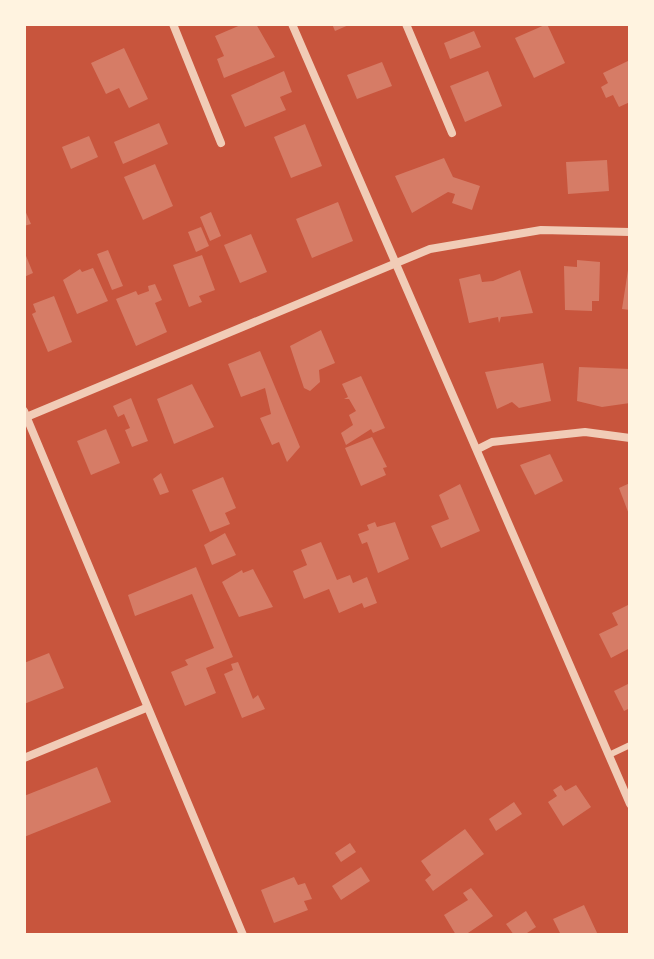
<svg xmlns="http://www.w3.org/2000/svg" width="654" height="959" viewBox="0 0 654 959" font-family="'Source Sans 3',sans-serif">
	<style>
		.building { fill: #d67c66 }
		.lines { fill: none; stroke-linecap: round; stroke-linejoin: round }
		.service { stroke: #f1ccb7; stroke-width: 6 }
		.minor { stroke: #f1ccb7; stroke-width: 8 }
	</style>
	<rect width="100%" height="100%" fill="#c8553d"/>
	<!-- building -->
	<g class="building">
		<polygon points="243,24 256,24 275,57 224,78 217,59 224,56 215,36"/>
		<polygon points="332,24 351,24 335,31"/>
		<polygon points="547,24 565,63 534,78 515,38"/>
		<polygon points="474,31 481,47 450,59 444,43"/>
		<polygon points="124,48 148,99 129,108 119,88 106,94 91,63"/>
		<polygon points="630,60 630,102 619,107 613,95 606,98 601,87 608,83 603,73"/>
		<polygon points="382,62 392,86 357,99 347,75"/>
		<polygon points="284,71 292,92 280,97 286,110 245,127 231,95"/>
		<polygon points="488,71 502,106 465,122 450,86"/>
		<polygon points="159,123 168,144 123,164 114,142"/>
		<polygon points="305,124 322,166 291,178 274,137"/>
		<polygon points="89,136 98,157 71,169 62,147"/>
		<polygon points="444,158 453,177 480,186 472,210 452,203 455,194 448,192 412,213 395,176"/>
		<polygon points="607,160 609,191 568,194 566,162"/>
		<polygon points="155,164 173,206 143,220 124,177"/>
		<polygon points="338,202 353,241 312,258 296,219"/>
		<polygon points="24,208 31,224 24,226"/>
		<polygon points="211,212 221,236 210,241 200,217"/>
		<polygon points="201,227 209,246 196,252 188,232"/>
		<polygon points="251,234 267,272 240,283 224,245"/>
		<polygon points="108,250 123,286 112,290 97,254"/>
		<polygon points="24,251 33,273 24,277"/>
		<polygon points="202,255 215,290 199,296 202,302 189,307 173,265"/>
		<polygon points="577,260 600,262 599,301 592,301 592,311 565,310 564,266 577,267"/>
		<polygon points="93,268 108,301 77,314 63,280 80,269 82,272"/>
		<polygon points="520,270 533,313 501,317 499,323 498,317 469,323 459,279 480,274 482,282 493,281"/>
		<polygon points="628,270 630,270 630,310 622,309"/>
		<polygon points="155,284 162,300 155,303 167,332 136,346 116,299 136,291 138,295 149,291 148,286"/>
		<polygon points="54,296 72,342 48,352 32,314 36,312 33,304"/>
		<polygon points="321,330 335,363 319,370 320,382 310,391 304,388 290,346"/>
		<polygon points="260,351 300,447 287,462 279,442 272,445 260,418 271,414 265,388 241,397 228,364"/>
		<polygon points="543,363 551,401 519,408 512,402 497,409 485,372"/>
		<polygon points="579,367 630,369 630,403 602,407 577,401"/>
		<polygon points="361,376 385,428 373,433 371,429 346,445 341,433 353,425 349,415 356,411 349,399 344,399 348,397 342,384"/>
		<polygon points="192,384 214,427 174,444 157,399"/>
		<polygon points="131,398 148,441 132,447 125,430 130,428 124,414 118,417 113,406"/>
		<polygon points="106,429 120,463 91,475 77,441"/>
		<polygon points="372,437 387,467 383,468 386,475 361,486 345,448"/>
		<polygon points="550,454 563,481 535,495 520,465"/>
		<polygon points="161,473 169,492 160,495 153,479"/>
		<polygon points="223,477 236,508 225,513 230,524 210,532 192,490"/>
		<polygon points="630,483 630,517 619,488"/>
		<polygon points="460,484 480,531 441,548 431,526 449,519 439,495"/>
		<polygon points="375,522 377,527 395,522 409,559 378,573 367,542 362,544 358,534 369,530 367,525"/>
		<polygon points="225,533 236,555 212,565 204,545"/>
		<polygon points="321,542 337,580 350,575 353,583 367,577 377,603 364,608 362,603 339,613 329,589 304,599 293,571 307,565 301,550"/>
		<polygon points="196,567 233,657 206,668 216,693 185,706 171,672 188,665 185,660 214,648 192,594 135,616 128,595"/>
		<polygon points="253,569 273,607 239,617 222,582 242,570 243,573"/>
		<polygon points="630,604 630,648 611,658 599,634 618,625 612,613"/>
		<polygon points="49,653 64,688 24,704 24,663"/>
		<polygon points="238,662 253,699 258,695 265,709 242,718 224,674 233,670 231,664"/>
		<polygon points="630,683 630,708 624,711 614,691"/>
		<polygon points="97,767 111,802 24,837 24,796"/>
		<polygon points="561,785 565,791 576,785 591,807 563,826 548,802 557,796 553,790"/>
		<polygon points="514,802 522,814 496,831 489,819"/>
		<polygon points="465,829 484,854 433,891 425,880 431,875 421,861"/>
		<polygon points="350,843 356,852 341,862 335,853"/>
		<polygon points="361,867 370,881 341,900 332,886"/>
		<polygon points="294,877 298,885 305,883 312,899 304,901 308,910 274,923 261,890"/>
		<polygon points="471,888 493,916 465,935 456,935 444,915 468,900 463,893"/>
		<polygon points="584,905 598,935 561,935 553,919"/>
		<polygon points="526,911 536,927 524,935 514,935 506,924"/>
	</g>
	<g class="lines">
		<!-- service -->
		<polyline class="service" points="609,755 630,745"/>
		<!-- minor -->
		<g class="minor">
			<polyline points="173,24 221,143"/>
			<polyline points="292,24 630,804"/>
			<polyline points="406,24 452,133"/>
			<polyline points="24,411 243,935"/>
			<polyline points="24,418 430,249 541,230 630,232"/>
			<polyline points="478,449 492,442 585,432 630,438"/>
			<polyline points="24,758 146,708"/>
		</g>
	</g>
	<!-- border -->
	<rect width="654" height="959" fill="none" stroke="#fff3e0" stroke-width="52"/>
</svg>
